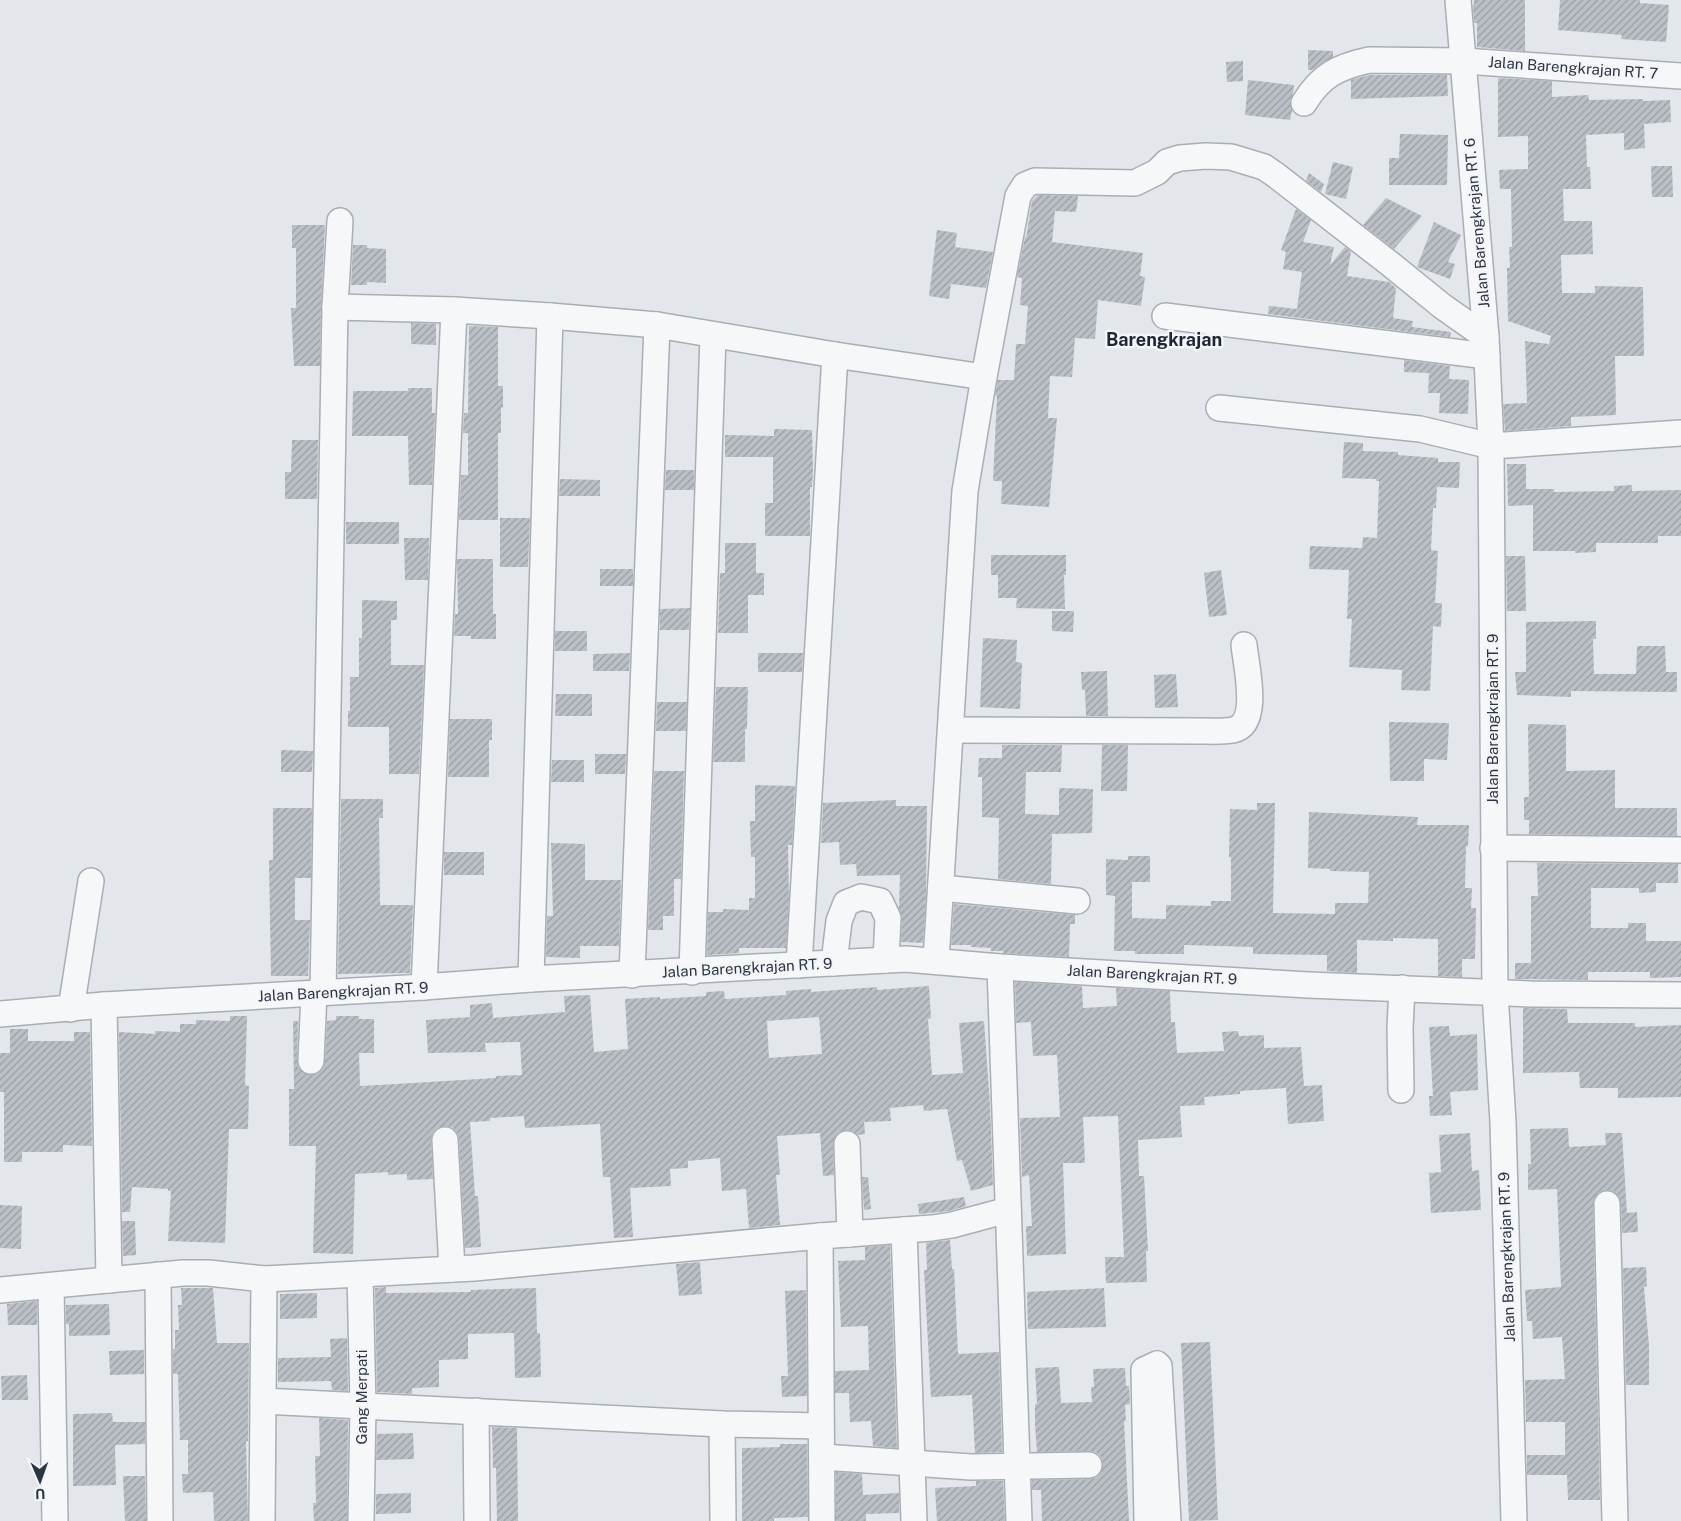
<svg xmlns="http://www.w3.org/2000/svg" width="1681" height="1521" viewBox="0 0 1681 1521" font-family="'Public Sans',sans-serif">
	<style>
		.building { fill: url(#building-hatch); fill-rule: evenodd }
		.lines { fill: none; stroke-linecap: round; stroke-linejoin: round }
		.minor-casing { stroke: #a8aeb5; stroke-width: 28 }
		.minor { stroke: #f6f7f9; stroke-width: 25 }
		.labels { text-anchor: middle; stroke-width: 5; stroke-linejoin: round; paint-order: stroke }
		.street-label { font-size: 15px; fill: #2c3542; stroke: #f3f5f8 }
		.quarter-label { font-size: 18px; font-weight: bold; fill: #1e2633; stroke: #f3f5f8 }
	</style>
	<defs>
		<pattern id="building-hatch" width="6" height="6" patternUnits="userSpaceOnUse" patternTransform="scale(1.25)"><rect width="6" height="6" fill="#bbc0c7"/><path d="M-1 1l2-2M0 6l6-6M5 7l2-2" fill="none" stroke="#989da3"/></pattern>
	</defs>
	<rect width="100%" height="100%" fill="#e3e7eb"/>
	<!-- building -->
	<g class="building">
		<polygon points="1474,0 1525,0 1525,51 1477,47 1477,23 1474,23 1473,5 1474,5"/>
		<polygon points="1560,0 1640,0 1640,3 1669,5 1666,42 1621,39 1622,35 1558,30"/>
		<polygon points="1308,50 1333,51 1333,57 1312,70 1308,70"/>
		<polygon points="1243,61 1243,81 1227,82 1226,62"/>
		<polygon points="1369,75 1447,75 1448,96 1351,99 1351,80"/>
		<polygon points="1498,78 1552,81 1552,97 1588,95 1589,100 1643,99 1643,101 1670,100 1671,122 1644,124 1645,148 1624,150 1624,133 1586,135 1587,167 1590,167 1591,189 1563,189 1564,221 1592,221 1593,254 1561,255 1562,293 1595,293 1595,286 1643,287 1644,356 1615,356 1616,415 1571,417 1571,426 1505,431 1503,404 1527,403 1525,341 1549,344 1551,336 1508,321 1507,268 1510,268 1509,247 1512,247 1511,189 1500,189 1499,170 1528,169 1528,136 1498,137"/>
		<polygon points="1248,80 1294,85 1293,93 1290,102 1292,110 1290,120 1245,115"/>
		<polygon points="1400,134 1448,135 1447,185 1389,185 1389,158 1399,158"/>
		<polygon points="1333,162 1353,167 1346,199 1325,194"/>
		<polygon points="1651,166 1672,166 1673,197 1652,197"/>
		<polygon points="1309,173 1324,184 1321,192 1306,181"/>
		<polygon points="1038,195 1078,196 1076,212 1055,211 1052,242 1143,253 1140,276 1145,277 1141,306 1098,300 1095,339 1075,338 1072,377 1050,376 1048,418 1057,418 1049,507 1001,504 1002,481 993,481 997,396 995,395 998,380 1014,380 1016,344 1025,344 1028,306 1020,305 1022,278 1017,277 1025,237 1026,238 1032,201"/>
		<polygon points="1386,198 1422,216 1394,249 1363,225"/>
		<polygon points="1296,209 1311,220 1303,242 1334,247 1330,265 1345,247 1351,251 1347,276 1389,282 1396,288 1393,318 1413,321 1412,327 1451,332 1450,337 1268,314 1269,306 1297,309 1302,272 1283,269 1286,252 1281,250"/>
		<polygon points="1434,222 1461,235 1448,262 1455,264 1450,279 1417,267"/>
		<polygon points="292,225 325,225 321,307 320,366 294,366 291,308 296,308 296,248 292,248"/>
		<polygon points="937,230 957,233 955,247 993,252 986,288 951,284 949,299 929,296"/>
		<polygon points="353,245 367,245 367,248 386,249 386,283 367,282 367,285 351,285"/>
		<polygon points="411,323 436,324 436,345 411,344"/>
		<polygon points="469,326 498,327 498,386 503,386 503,408 501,407 501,433 498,433 498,520 459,520 461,475 468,475 468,433 463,433 464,413 468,413"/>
		<polygon points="1404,360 1450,366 1449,379 1469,380 1468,414 1439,413 1440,393 1428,393 1429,373 1404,372"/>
		<polygon points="408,388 432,388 432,413 435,413 432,485 409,485 408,436 352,436 353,391 408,391"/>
		<polygon points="774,429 812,430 813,470 812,487 810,487 810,536 765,536 765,503 773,503 773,457 725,457 725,435 774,436"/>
		<polygon points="292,440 318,440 317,499 285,499 285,472 291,472"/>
		<polygon points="1344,442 1363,443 1363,451 1398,452 1398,455 1438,458 1438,462 1460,462 1459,488 1437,487 1436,508 1433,508 1431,550 1438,551 1435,603 1442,603 1441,627 1433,626 1430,691 1401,690 1402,670 1349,667 1352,619 1347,619 1349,570 1309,569 1310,546 1362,548 1363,537 1377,538 1379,481 1376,481 1376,479 1342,478"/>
		<polygon points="1507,464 1526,464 1526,489 1554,489 1554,492 1614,491 1614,486 1632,485 1632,491 1681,490 1681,536 1658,536 1658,543 1596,543 1596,552 1575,553 1575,551 1533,551 1533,505 1508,506"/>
		<polygon points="666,470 694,470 694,490 665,490"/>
		<polygon points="560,479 600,480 600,496 559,496"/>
		<polygon points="500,518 530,518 528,567 500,567"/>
		<rect x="346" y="522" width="53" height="22"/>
		<polygon points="404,538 429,538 428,580 405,580"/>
		<polygon points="725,543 756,543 756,573 764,573 764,595 748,595 748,633 718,633 720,573 725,573"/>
		<polygon points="991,555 1066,555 1066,575 1064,575 1065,609 1016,608 1017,598 998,598 998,575 991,575"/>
		<polygon points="1506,556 1525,556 1526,611 1507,611"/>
		<polygon points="457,559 493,559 493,614 496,614 496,639 471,639 471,636 454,636 455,614 458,614"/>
		<rect x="600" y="569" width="33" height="17"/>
		<polygon points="1221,570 1227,615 1209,617 1204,573"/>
		<polygon points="362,600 397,601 397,620 391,620 391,665 424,665 419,774 389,774 389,727 348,727 348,711 350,711 350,677 359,677 359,638 362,638"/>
		<polygon points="690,608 689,630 660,630 660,609"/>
		<polygon points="1052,611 1074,611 1073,632 1052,631"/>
		<polygon points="1596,621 1596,639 1593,639 1594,674 1636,674 1637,646 1665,646 1666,672 1677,672 1677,692 1571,691 1571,697 1517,695 1515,672 1526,672 1526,622"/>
		<rect x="555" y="631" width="32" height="20"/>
		<polygon points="983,638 1017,640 1016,662 1022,663 1020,709 980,707"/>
		<polygon points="630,653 629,671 593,671 593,654"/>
		<polygon points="758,653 803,653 802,672 758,672"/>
		<polygon points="1107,671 1108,716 1086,716 1085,690 1082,690 1081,672"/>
		<polygon points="1176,674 1178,707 1155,708 1154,675"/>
		<polygon points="716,687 748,687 747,729 745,729 745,762 713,762"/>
		<polygon points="556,694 592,694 592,716 555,716"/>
		<polygon points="657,702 687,702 686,731 656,731"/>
		<polygon points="450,719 492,719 492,740 489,740 489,777 448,777"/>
		<polygon points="1389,722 1449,723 1447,760 1424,759 1424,781 1390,781"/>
		<polygon points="1528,724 1566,725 1566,771 1615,770 1615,808 1677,808 1677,836 1529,834 1529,820 1524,820 1524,797 1529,797"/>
		<polygon points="1002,745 1062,745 1061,772 1026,772 1025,814 1059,815 1059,788 1093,789 1092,833 1052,834 1051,884 998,879 999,818 982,817 982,777 978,777 979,758 1002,758"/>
		<polygon points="1102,745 1128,745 1127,791 1101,791"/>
		<polygon points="281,750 313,751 312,772 281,772"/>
		<polygon points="595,754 626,754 625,774 595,774"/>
		<polygon points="552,760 584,760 584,782 551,782"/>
		<polygon points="654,771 684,771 681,879 674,879 674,916 663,916 663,930 648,930"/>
		<polygon points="755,785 795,786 792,845 788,845 789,898 786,948 739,948 739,953 707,955 708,912 723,912 723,909 749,910 749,898 755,898 755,857 751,857 750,821 755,821"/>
		<polygon points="341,799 383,799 383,818 379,818 380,905 413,905 410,973 338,974"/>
		<polygon points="896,800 896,806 927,806 926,896 923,943 901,942 902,919 899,908 900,875 857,876 856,864 840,865 839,842 821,843 823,803"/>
		<polygon points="1257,803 1275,803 1273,913 1335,914 1335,903 1368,903 1369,872 1330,871 1330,869 1308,868 1309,812 1418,817 1417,825 1469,825 1468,846 1466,846 1465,888 1472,888 1471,908 1476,908 1475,959 1462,959 1462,977 1438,976 1438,939 1393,938 1393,941 1357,940 1357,973 1327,971 1327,955 1253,954 1253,947 1184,945 1184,954 1135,954 1135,951 1114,951 1115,896 1106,895 1106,859 1128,860 1128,856 1150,856 1150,882 1132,882 1132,918 1166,919 1166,905 1211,906 1211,901 1231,901 1231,857 1229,857 1230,809 1257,810"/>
		<polygon points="273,808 312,808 311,878 295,878 295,920 310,920 308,976 271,976 269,860 273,860"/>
		<polygon points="551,843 585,844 585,880 621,880 619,946 580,946 580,958 546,957 547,916 553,916"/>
		<rect x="444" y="852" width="40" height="23"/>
		<polygon points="1537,863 1678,864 1678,883 1656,883 1656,892 1639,893 1639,888 1591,888 1591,928 1628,928 1628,923 1646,923 1646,941 1681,941 1681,977 1650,978 1650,972 1588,972 1588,980 1515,979 1515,963 1531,963 1531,896 1538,896"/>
		<polygon points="954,904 1075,915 1075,924 1070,924 1069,957 1003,953 1003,951 991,951 991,948 971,947 971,945 951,945"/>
		<polygon points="1015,982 1082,986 1083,1008 1117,1006 1116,988 1170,991 1171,1022 1175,1022 1177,1053 1224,1051 1222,1032 1238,1031 1239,1036 1264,1035 1264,1048 1301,1047 1304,1086 1322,1085 1324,1121 1288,1124 1286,1088 1240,1091 1240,1094 1204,1097 1205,1105 1180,1106 1182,1137 1138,1140 1139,1176 1144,1176 1148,1251 1146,1251 1147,1282 1106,1283 1105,1257 1124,1257 1118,1116 1083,1117 1085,1163 1063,1163 1066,1254 1027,1256 1026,1226 1032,1226 1029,1175 1022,1177 1020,1118 1060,1117 1057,1055 1033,1056 1031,1022 1016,1023"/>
		<path d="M 929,986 L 931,1018 L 928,1019 L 932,1075 L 963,1073 L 959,1023 L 984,1021 L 990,1105 L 993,1185 L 971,1191 L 962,1160 L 957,1161 L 947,1109 L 924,1111 L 923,1105 L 890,1108 L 891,1121 L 864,1122 L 865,1134 L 858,1135 L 853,1131 L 846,1130 L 839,1132 L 835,1137 L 833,1144 L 834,1175 L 823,1176 L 820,1133 L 777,1136 L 780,1175 L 776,1175 L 780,1225 L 749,1228 L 746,1189 L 722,1191 L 720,1158 L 688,1161 L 688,1168 L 670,1169 L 671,1186 L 630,1188 L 633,1237 L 614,1238 L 610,1177 L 603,1177 L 600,1124 L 525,1128 L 524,1116 L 490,1118 L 490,1121 L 470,1122 L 475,1196 L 478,1196 L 481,1247 L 465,1248 L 459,1139 L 457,1132 L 452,1127 L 445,1126 L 437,1128 L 432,1134 L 431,1141 L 433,1179 L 407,1180 L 407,1174 L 388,1175 L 388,1172 L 355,1174 L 353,1254 L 313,1253 L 316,1146 L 289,1146 L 289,1089 L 294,1089 L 293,1021 L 298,1021 L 297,1060 L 298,1067 L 304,1073 L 311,1075 L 318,1073 L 323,1068 L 325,1062 L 327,1021 L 336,1020 L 336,1016 L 359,1016 L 359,1019 L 374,1019 L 374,1053 L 359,1053 L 360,1086 L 379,1085 L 496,1078 L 496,1076 L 522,1075 L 520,1042 L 485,1043 L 486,1052 L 428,1053 L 426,1020 L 470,1017 L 470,1005 L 492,1003 L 493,1018 L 565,1012 L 564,996 L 590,995 L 594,1052 L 628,1049 L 625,999 L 660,997 L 660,999 L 706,996 L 706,992 L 724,991 L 725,999 L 786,995 L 786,991 L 811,989 L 811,992 L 877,987 L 877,990 ZM 819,1017 L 822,1054 L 769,1058 L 767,1021 Z"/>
		<polygon points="1523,1008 1567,1009 1568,1023 1635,1023 1635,1027 1681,1025 1681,1097 1618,1098 1618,1088 1580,1088 1579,1072 1523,1073"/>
		<polygon points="230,1016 247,1016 245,1085 249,1086 248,1129 229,1129 225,1243 168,1241 171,1191 168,1191 168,1189 132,1187 130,1212 122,1212 119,1032 155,1034 155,1031 180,1032 180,1024 196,1024 196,1020 230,1021"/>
		<polygon points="1449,1026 1450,1036 1477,1034 1478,1090 1450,1092 1452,1115 1430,1116 1429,1096 1433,1096 1429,1027"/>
		<polygon points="10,1029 28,1029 28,1041 74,1041 74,1032 90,1032 92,1146 63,1145 63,1152 22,1152 22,1162 4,1162 4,1092 0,1092 0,1053 10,1053"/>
		<polygon points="1568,1128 1569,1147 1606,1145 1605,1133 1622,1133 1627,1213 1637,1212 1638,1232 1622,1233 1621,1204 1619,1196 1613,1191 1606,1190 1599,1192 1594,1198 1593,1204 1600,1500 1568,1500 1567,1475 1527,1475 1527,1455 1565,1455 1565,1422 1526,1422 1525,1380 1565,1379 1562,1337 1533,1339 1532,1321 1527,1321 1525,1290 1561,1287 1557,1189 1528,1190 1528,1164 1531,1164 1530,1129"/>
		<polygon points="1470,1133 1472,1171 1479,1170 1481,1210 1431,1213 1429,1173 1441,1172 1439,1135"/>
		<polygon points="862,1177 868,1177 871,1209 864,1210"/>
		<polygon points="964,1197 966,1206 949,1211 919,1214 918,1204"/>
		<polygon points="0,1205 22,1206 21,1249 0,1248"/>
		<polygon points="122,1221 135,1221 136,1255 123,1256"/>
		<polygon points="950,1240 952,1269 954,1269 958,1354 999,1352 1002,1452 975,1453 972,1395 931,1397 924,1270 927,1270 926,1243"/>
		<polygon points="890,1245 897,1448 873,1446 871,1421 850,1422 849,1393 835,1393 835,1371 869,1370 868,1326 841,1327 838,1261 865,1260 865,1247"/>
		<polygon points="700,1262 702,1294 679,1296 676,1264"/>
		<polygon points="1646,1267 1647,1286 1644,1287 1649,1346 1649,1385 1626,1385 1623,1268"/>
		<polygon points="386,1287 386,1293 471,1292 471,1290 536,1288 537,1333 540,1333 541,1377 515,1378 514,1333 468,1334 468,1359 439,1360 439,1387 412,1388 412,1394 377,1392 375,1288"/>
		<polygon points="181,1288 213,1288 217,1343 249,1343 248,1441 246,1441 248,1521 214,1521 213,1492 183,1493 182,1474 188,1474 188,1440 180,1440 178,1374 173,1374 173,1349 175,1349 175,1330 179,1330 178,1305 182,1305"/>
		<polygon points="1104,1288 1106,1327 1028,1329 1027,1292"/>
		<polygon points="806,1290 807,1396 782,1397 781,1376 788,1376 785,1291"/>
		<polygon points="317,1293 317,1318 280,1319 280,1294"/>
		<polygon points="37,1301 37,1325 8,1325 7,1304"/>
		<polygon points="109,1304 110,1335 69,1336 69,1324 66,1324 66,1305"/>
		<polygon points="347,1338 348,1391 332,1390 331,1381 278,1382 278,1358 331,1357 330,1339"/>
		<polygon points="1210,1342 1218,1520 1189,1521 1181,1343"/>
		<polygon points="144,1350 144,1374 110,1375 109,1351"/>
		<polygon points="1059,1367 1061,1403 1092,1402 1091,1387 1094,1387 1093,1369 1125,1368 1126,1386 1129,1386 1130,1404 1125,1405 1126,1421 1124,1421 1129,1521 1042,1521 1041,1490 1032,1490 1032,1480 1090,1479 1096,1478 1101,1472 1103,1465 1101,1457 1096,1452 1089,1451 1037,1452 1035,1424 1035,1404 1037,1404 1035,1368"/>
		<polygon points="27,1375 28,1400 2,1400 1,1376"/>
		<polygon points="112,1413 113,1422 145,1422 145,1444 115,1445 116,1485 73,1486 73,1414"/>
		<polygon points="319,1418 348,1420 347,1521 314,1521 313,1503 316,1503 315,1456 320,1456"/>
		<polygon points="492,1427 517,1428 518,1521 497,1521 496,1468 493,1468"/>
		<polygon points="413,1433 414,1459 376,1460 377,1434"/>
		<polygon points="780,1444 807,1444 808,1517 774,1518 774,1521 742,1521 742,1448 780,1447"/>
		<polygon points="836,1472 862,1474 863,1495 899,1493 899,1513 866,1514 866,1521 836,1521"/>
		<polygon points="123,1476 145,1476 146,1521 125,1521"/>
		<polygon points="976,1481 1003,1481 1005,1521 937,1521 935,1488 976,1486"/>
		<polygon points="411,1493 411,1513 376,1514 376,1494"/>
	</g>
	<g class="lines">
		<defs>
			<g id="minor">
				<polyline points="1458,0 1486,337 1491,446 1495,993 1503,1122 1514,1521"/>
				<path d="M 1304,103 C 1321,75 1338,67 1369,60 L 1464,61 L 1681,76"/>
				<polyline points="335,307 454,310"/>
				<polyline points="1165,316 1487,356"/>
				<polyline points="1219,408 1420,429 1491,446 1681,433"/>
				<path d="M 951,730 L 1198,731 C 1209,731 1222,732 1233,730 C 1261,724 1246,666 1244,645"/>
				<polyline points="1493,848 1681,850"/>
				<polyline points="941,888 1077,901"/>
				<polyline points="936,961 965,491 984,377 1018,196 1025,185 1035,181 1135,183 1157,172 1167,162 1180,158 1206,156 1231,157 1264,167 1277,176 1389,263 1442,306 1486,337"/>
				<polyline points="834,963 839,921 846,903 861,897 880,901 888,918 886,960"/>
				<polyline points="799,965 835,355"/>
				<polyline points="1000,967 1019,1521"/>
				<polyline points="692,972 713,336"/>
				<polyline points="632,975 657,325 835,355 984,377"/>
				<polyline points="531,979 550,316 657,325"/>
				<polyline points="424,987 454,310 550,316"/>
				<polyline points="323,993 335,307 340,221"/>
				<polyline points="104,1005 109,1280"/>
				<polyline points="71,1009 91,881"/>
				<polyline points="0,1014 104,1005 424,987 531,979 906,959 1000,967 1308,985 1531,994 1681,995"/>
				<polyline points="311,1061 314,993"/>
				<polyline points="1401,1090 1400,1028 1402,988"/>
				<polyline points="445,1140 452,1269"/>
				<polyline points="847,1144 850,1234"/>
				<polyline points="1607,1204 1615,1521"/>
				<polyline points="904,1230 914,1521"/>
				<polyline points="820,1236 822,1521"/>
				<polyline points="360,1274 363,1406 361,1521"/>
				<polyline points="158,1275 160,1521"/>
				<polyline points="51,1286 55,1521"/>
				<polyline points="0,1290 183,1273 208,1273 264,1279 474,1268 820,1236 932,1228 952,1225 1008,1210"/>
				<polyline points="263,1401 722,1424 821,1426"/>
				<polyline points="476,1411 477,1521"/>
				<polyline points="722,1424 723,1521"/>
				<polyline points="822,1457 971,1467 1089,1465"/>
				<polyline points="262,1521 264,1279"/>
				<polyline points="1147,1521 1144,1370 1157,1364 1159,1366 1168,1521"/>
			</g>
		</defs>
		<!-- minor casing -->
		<use href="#minor" class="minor-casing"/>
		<!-- minor -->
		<use href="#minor" class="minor"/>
	</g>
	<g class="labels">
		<!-- street labels -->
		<g class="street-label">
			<text transform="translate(1573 68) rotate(4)" y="5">Jalan Barengkrajan RT. 7</text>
			<text transform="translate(1477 223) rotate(-95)" y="5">Jalan Barengkrajan RT. 6</text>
			<text transform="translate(1493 719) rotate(-90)" y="5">Jalan Barengkrajan RT. 9</text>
			<text transform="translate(747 968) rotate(-3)" y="5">Jalan Barengkrajan RT. 9</text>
			<text transform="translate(1152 975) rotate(3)" y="5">Jalan Barengkrajan RT. 9</text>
			<text transform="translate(343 992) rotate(-3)" y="5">Jalan Barengkrajan RT. 9</text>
			<text transform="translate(1507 1257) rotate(-92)" y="5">Jalan Barengkrajan RT. 9</text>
			<text transform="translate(362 1397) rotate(-90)" y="5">Gang Merpati</text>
		</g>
		<!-- quarter labels -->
		<g class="quarter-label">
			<text x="1164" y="346">Barengkrajan</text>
		</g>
	</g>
	<!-- north arrow -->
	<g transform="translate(40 1481) rotate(178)" stroke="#f3f5f8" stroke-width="4" paint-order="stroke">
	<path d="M0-4L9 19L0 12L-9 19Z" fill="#2c3542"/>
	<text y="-8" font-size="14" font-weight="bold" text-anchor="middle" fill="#2c3542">U</text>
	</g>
</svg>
